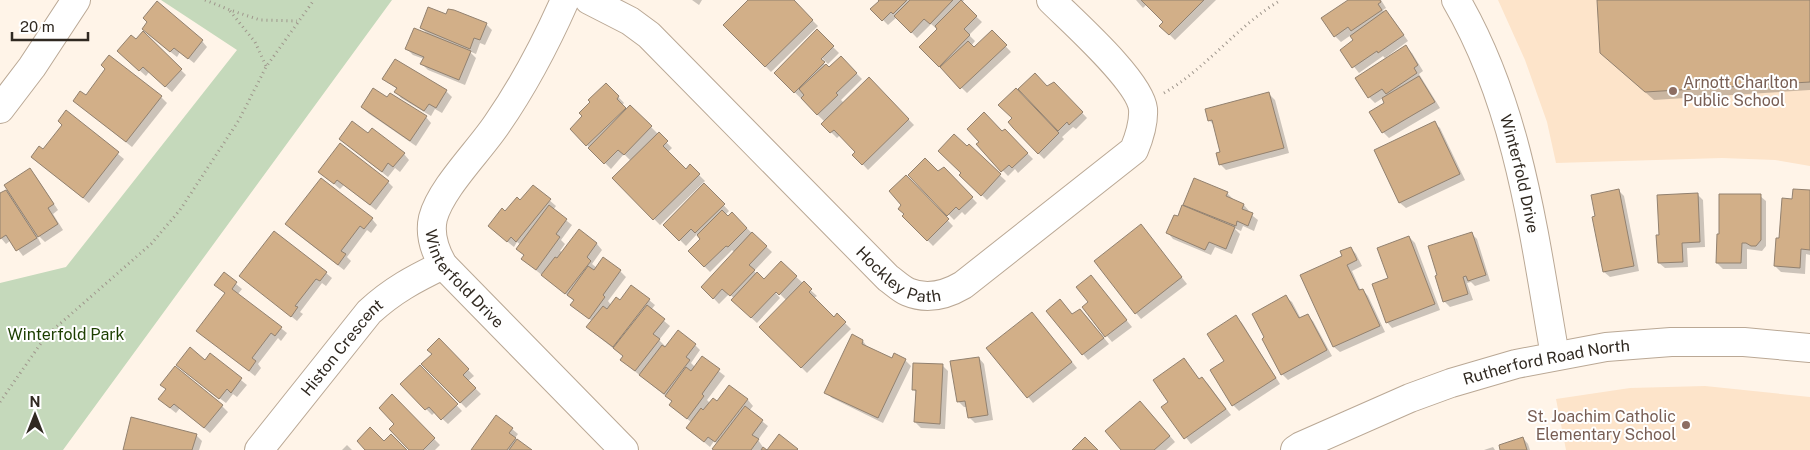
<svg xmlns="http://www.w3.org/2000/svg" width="1810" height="450" viewBox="0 0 1810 450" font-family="'Public Sans',sans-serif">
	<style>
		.built { fill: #fde4ca }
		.green { fill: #c5d9bb }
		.shadow { fill: #0003 }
		.building { fill: #d2af88; stroke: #92816f }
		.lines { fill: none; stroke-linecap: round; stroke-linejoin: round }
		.minor-casing { stroke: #baa895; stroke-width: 30 }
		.path { stroke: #9f968c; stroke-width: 3; stroke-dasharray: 1 4; stroke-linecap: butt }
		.minor { stroke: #fff; stroke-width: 28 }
		.education-dot { fill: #8d6e63; stroke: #fff; stroke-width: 2 }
		.labels { text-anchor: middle; stroke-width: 4; stroke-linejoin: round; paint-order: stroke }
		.education-label { font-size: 16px; fill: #785e54; stroke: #fff; text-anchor: start }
		.street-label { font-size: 16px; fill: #302921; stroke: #fff }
		.park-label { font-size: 16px; fill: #1c3e00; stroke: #fff }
	</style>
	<rect width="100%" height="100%" fill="#fff4e8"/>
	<!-- built -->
	<g class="built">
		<polygon points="1498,0 1810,0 1810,166 1775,160 1722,158 1556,163 1547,122 1525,60"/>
		<polygon points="1705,386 1810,397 1810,450 1566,450 1556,399 1630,388"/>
	</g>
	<!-- green -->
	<polygon class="green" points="161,0 392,0 63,450 0,450 0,283 66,267 237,50"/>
	<!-- shadow -->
	<g class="shadow">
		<polygon points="692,0 702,0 699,5"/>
		<polygon points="750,0 792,0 818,26 771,72 724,25"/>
		<polygon points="879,0 964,0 962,3 982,22 969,35 975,41 971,46 974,49 992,32 1011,52 967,93 920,47 937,29 931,24 917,38 897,17 888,25 872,9 880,1"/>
		<polygon points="1136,0 1216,0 1175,40 1161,26 1164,22 1147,4 1143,8"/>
		<polygon points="1350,0 1381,0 1386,8 1383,10 1385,13 1386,12 1392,18 1408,41 1385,58 1383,56 1359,73 1341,50 1355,40 1351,35 1341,42 1335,36"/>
		<polygon points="1598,0 1810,0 1810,90 1654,100 1610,61"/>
		<polygon points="447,15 486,24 492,30 485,45 480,43 476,54 469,51 476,58 465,85 428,70 422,64 424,59 413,55 407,49 428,34 421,28"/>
		<polygon points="149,22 202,41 207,47 194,63 180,52 177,57 149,35"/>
		<polygon points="817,31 839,53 828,64 818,54 816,55 829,69 841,58 862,79 841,100 844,103 869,79 914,125 868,170 854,155 857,152 840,135 837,138 823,124 825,122 775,73"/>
		<polygon points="143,33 186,75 172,92 149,72 146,76 124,57"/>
		<polygon points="1406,47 1412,53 1423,71 1419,74 1440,108 1389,138 1383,132 1386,103 1383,98 1375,103 1369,97 1357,78"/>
		<polygon points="384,79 446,91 452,97 442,113 435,109 431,116 401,98 396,92 397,89"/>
		<polygon points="1054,83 1087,118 1076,129 1073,127 1062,137 1064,139 1044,159 1013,128 1016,89 1028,100"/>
		<polygon points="606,84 624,103 622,105 627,110 630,106 672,148 668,152 686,170 690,166 705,181 660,225 614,178 631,161 624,154 611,169 571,129 584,116"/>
		<polygon points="1269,94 1275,100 1289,153 1226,170 1220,164 1222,153 1215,126 1209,120"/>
		<polygon points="86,97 161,97 167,103 132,147 74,101"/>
		<polygon points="362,107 426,117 431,123 416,146 368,113"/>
		<polygon points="66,112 124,159 89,203 32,157 44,151 64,125"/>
		<polygon points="1434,123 1440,128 1465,180 1406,208 1400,203 1376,150"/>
		<polygon points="1005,131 1033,159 1018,173 1015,169 1008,176 978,145"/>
		<polygon points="368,134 404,154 409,160 400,172 395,168 388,177 340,139"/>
		<polygon points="969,146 1006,181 987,200 961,175 967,148"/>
		<polygon points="944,169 977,203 965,215 962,212 954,220 910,175 938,173"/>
		<polygon points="30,170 35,175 58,210 53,214 63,230 45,242 35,232 41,244 23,256 11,240 6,244 0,237 0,195 8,190"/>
		<polygon points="326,177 388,182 393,187 376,210 344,185 340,189"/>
		<polygon points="906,177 953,226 933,246 904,216 905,214 903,205"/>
		<polygon points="704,184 729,211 725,215 728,218 732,214 772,252 754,271 757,274 764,280 781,263 817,296 814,298 834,318 837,315 851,329 807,373 761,327 787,301 776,290 774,291 780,298 757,323 732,300 734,298 729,294 719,304 703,287 735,253 732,250 710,272 689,251 702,239 697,234 686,246 665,225"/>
		<polygon points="533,186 556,206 553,210 572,225 561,240 565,244 560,251 562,252 580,231 597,244 602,250 592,264 597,268 620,271 626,277 608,301 611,305 620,302 649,300 655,305 651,310 670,326 659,340 665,346 662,349 695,345 700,350 691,363 695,367 702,358 725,376 707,400 710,403 717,402 729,386 748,400 753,406 749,411 768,426 758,440 765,450 715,450 718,444 714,441 710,447 693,433 687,428 691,422 670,405 673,402 627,365 624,357 594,333 592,321 577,310 574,301 522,259 525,256 518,249 521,245 517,242 514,247 495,232 506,213 520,202"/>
		<polygon points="1619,191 1624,196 1639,271 1610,277 1604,272"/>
		<polygon points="1810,192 1810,255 1806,254 1805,274 1781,272 1775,266 1793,200"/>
		<polygon points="1227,193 1233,199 1232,200 1244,205 1249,211 1249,213 1258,220 1254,231 1243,226 1241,231 1234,228 1240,234 1232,254 1215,247 1211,255 1173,239 1168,233 1179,218 1191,210 1185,204"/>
		<polygon points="1697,194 1703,200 1705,247 1687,248 1688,267 1665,268 1659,263 1660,236"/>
		<polygon points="1760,196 1766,201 1766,246 1762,251 1747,249 1747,269 1723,269 1717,263 1720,235"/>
		<polygon points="372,219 377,225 371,233 367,230 347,257 351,261 344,270 292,230"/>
		<polygon points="1146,232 1187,284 1141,319 1136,313"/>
		<polygon points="1471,233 1477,239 1490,281 1475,286 1471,282 1467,283 1473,300 1450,307 1444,301"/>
		<polygon points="1409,237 1415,243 1440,310 1392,328 1387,322 1389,279"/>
		<polygon points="1351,248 1356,254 1362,266 1352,271 1361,291 1363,290 1368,296 1385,332 1340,352 1334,347 1302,276 1344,257"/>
		<polygon points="326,273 332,278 326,286 322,283 300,312 303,314 297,321 241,276"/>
		<polygon points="224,274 242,289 238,294 287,333 281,341 278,338 258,364 261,368 255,376 198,331 226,294 216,285"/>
		<polygon points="1096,282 1132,327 1112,342 1083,307 1090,302"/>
		<polygon points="1286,297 1292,302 1301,319 1307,315 1313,321 1332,356 1288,380 1282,374"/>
		<polygon points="1047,311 1073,316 1086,316 1109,344 1088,360"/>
		<polygon points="1236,317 1242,323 1280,384 1239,411 1233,405 1226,362"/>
		<polygon points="1037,319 1077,368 1033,403 988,348"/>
		<polygon points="439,340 474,376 468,381 481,394 466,408 423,364 433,354"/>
		<polygon points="863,341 868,348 892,359 905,360 911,366 883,423 832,398 826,392"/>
		<polygon points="210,355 247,385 237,397 233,394 226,403 183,371 205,362"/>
		<polygon points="979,358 984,364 993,420 975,423 969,417 967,407 964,407 958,401"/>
		<polygon points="1184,359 1200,380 1202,378 1208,384 1231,415 1191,444 1163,407 1170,402"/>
		<polygon points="943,366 948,371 945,429 921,428 915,422 917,393 913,389"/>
		<polygon points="420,367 462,411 448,424 435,412 432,415 402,384"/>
		<polygon points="162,385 222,406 228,412 210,433 180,408 176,413 166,405 167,390"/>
		<polygon points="392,396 440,445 435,450 411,450 396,424"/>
		<polygon points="1146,408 1175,442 1166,450 1123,450"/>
		<polygon points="512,429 518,434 515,438 530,450 472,450"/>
		<polygon points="196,435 202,441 199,450 124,450"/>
		<polygon points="1523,438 1528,444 1530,450 1502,450"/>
		<polygon points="347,445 352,450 342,450"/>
		<polygon points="1493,447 1495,450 1484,450"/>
	</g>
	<!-- building -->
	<g class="building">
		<polygon points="748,0 794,0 813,20 765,67 723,25"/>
		<polygon points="878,0 907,0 893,14 891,12 882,21 870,9 879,1"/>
		<polygon points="910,0 953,0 930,24 924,19 911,33 894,16"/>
		<polygon points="961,0 977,16 964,29 970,35 939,67 919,47 937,29 935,26"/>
		<polygon points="1141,0 1204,0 1169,35 1159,26 1163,22"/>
		<polygon points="1348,0 1380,0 1381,2 1378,4 1382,10 1351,31 1348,27 1334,37 1321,18"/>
		<polygon points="1597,0 1810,0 1810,82 1645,92 1600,53"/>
		<polygon points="157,1 203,40 188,59 174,48 170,52 142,29 147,22 143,18"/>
		<polygon points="428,7 446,14 448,9 454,10 487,23 480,40 474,38 470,49 420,28"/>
		<polygon points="1386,10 1404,35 1378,53 1377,51 1352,68 1340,50 1353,40 1350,36"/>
		<polygon points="414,28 471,51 459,80 420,64 424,57 405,49"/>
		<polygon points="817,29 834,46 821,59 825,62 794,93 774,73"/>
		<polygon points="992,30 1007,45 960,89 940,67 968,41 974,47"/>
		<polygon points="143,31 182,69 165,87 143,67 139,71 117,51 131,35 136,39"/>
		<polygon points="1406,45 1418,65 1414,68 1417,73 1386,94 1382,89 1368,98 1355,78"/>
		<polygon points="109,55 162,96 126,142 73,101 80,91 86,95 105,69 101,65"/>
		<polygon points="841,56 857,73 836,93 838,95 817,115 801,98 804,95 799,89 826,64 829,67"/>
		<polygon points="395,59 447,90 436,108 429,104 424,111 394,92 397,88 382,79"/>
		<polygon points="1035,73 1047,86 1054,82 1083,112 1069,125 1067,122 1058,131 1018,89"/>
		<polygon points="1419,76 1435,102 1382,133 1369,112 1384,103 1382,98"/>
		<polygon points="869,77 909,119 862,165 852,155 855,152 834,130 830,133 821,124"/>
		<polygon points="606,83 619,96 617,99 626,108 586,146 570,129 582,116 579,113 590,102 588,100"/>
		<polygon points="373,88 387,97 390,93 427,116 410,141 361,107"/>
		<polygon points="1016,88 1059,133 1038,154 1013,128 1008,122 1012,118 998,105"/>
		<polygon points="1269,92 1284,148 1219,165 1216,153 1220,152 1212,120 1208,121 1205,109"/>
		<polygon points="630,105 652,126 624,155 618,150 604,164 588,148"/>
		<polygon points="66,110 119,152 83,198 31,157 39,146 43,149 62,125 58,121"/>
		<polygon points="984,112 1002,131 1005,129 1028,153 1012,168 1009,165 1001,172 976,144 979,142 967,129"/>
		<polygon points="352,121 368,133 372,128 405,153 393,167 388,163 382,172 339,139"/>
		<polygon points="1435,121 1460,174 1399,203 1374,150"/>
		<polygon points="659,132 668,141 663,146 686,169 690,164 700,174 653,220 612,178"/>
		<polygon points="954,134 967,146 969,144 1001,174 981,196 959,175 961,173 938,151"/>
		<polygon points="340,143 389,181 370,205 337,180 334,184 318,172"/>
		<polygon points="925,158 938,171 944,167 973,197 959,210 956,207 947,216 908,175"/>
		<polygon points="30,168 54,204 48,208 58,224 38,237 4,185"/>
		<polygon points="906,175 949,219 927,241 902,216 904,214 898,209 901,205 889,191"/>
		<polygon points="321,178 373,218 364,229 360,226 341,251 346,254 338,265 285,224"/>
		<polygon points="1194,178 1228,192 1226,196 1244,204 1242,209 1253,213 1248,226 1237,221 1236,226 1183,205"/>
		<polygon points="704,183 725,204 695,233 691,229 679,241 663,225"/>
		<polygon points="533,185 551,199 516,242 511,237 507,242 488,226 502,208 505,211 517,197 520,200"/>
		<polygon points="1619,189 1634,266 1603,272 1592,217 1595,216 1591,195"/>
		<polygon points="1793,189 1810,190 1810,250 1801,249 1800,268 1774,266 1776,238 1779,238 1782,198 1792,199"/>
		<polygon points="6,190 37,238 16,251 6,235 0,239 0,193"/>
		<polygon points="1698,193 1700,242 1682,243 1683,262 1658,263 1656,235 1659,235 1657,195"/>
		<polygon points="1719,194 1761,194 1761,240 1756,246 1751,246 1746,243 1742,243 1741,263 1716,263 1717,234 1719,234"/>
		<polygon points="549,205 567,219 556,234 560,237 536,270 521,259 524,255 516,249"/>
		<polygon points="1182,205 1235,227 1226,249 1209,242 1205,250 1166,233 1174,215 1178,216"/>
		<polygon points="722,210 728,216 732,212 747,228 728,247 726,246 704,267 688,251 700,239 697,235"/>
		<polygon points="1141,224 1182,277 1135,314 1094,261"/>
		<polygon points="579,229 597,243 587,257 591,261 565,294 541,275 555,257 557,258"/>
		<polygon points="274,231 327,272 320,281 316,279 295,306 298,307 291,317 239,276"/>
		<polygon points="752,232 767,246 749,265 755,270 730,296 722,289 713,299 701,287"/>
		<polygon points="1472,232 1486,275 1468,281 1466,276 1463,277 1468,294 1443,302 1435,276 1437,275 1428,246"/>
		<polygon points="1409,236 1435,304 1386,323 1372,284 1388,278 1377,248"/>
		<polygon points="1351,247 1357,260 1347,265 1359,290 1363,289 1380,326 1333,347 1300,275 1342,256 1340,251"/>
		<polygon points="603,257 621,270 603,295 605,297 589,319 570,305 574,300 567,295 588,266 594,270"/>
		<polygon points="781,261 797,276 779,295 776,292 751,318 731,300 757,272 764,279"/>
		<polygon points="224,272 237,282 232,289 282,327 275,336 271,333 252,358 256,361 249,371 196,331 225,293 214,285"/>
		<polygon points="1091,275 1127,320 1105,337 1082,307 1088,302 1076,287"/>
		<polygon points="804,281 812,289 809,292 834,317 837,313 846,322 801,368 759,327"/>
		<polygon points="631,285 650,299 613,347 586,327 603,306 607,309 616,297 620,300"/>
		<polygon points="1286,295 1299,318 1308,314 1327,350 1281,375 1262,339 1264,337 1252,314"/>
		<polygon points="1060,299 1072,314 1080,309 1104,338 1082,355 1046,311"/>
		<polygon points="647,305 665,319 653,334 660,339 635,371 620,360 623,356 613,348"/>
		<polygon points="1032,312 1072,362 1027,398 986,348"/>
		<polygon points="1236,315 1276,378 1232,406 1210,370 1224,361 1207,334"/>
		<polygon points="678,330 696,344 686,357 690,360 664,394 639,375 662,345 665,347"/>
		<polygon points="852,334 863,340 862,344 892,358 894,353 906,359 878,418 824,393"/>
		<polygon points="439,338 469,369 463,375 476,388 460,403 421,364 432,354 427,350"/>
		<polygon points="190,347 205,360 210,353 242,378 231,393 227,389 219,399 176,365"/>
		<polygon points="702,356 720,369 702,394 704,396 687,419 669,405 672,401 665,396 686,367 691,371"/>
		<polygon points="979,357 988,415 968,418 965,401 957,402 950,361"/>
		<polygon points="1184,358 1199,379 1202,377 1226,409 1184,439 1161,407 1168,402 1153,380"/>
		<polygon points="913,363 943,364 940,424 914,422 916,390 912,390"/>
		<polygon points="420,365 458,404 441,420 429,407 425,410 400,384"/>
		<polygon points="175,366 223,405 204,428 174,404 170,408 158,399 166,389 160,385"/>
		<polygon points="729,385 748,399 715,442 708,437 704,442 686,428 701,408 703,410 713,398 717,401"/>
		<polygon points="392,394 435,438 423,450 409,450 389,429 394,424 379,408"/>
		<polygon points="1140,401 1170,436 1154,450 1121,450 1105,431"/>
		<polygon points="745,406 763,420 752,435 759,439 751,450 714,450 712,449"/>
		<polygon points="496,415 513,428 509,433 516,438 507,450 471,450"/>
		<polygon points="131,417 197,434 192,450 123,450"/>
		<polygon points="370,427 384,441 391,434 407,450 365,450 357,441"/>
		<polygon points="779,434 798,449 797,450 761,450 763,447 767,450"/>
		<polygon points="1085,437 1098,450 1072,450"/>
		<polygon points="1523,437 1527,450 1500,450 1499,445"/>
		<polygon points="517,439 532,450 509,450"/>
	</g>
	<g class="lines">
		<defs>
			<g id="minor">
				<path id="s1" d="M 565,0 C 546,43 524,85 497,124 C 479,151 441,188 433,218 C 429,235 435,251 443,265 L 624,450"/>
				<path id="s2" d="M 589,0 L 630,21 L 649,35 L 888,278 C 895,283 901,289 908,292 C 927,300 946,295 963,285 L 1134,150 C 1139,138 1144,123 1143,109 C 1140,81 1073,22 1051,0"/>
				<path id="s3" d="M 1456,0 C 1519,108 1534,235 1555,356"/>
				<polyline points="0,109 32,67 76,0"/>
				<path id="s4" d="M 259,450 L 369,312 C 393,290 414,279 443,265"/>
				<path id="s5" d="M 1295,450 L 1301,446 L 1410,398 L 1451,383 L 1516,364 L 1606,347 L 1671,342 L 1744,342 L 1810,348"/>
			</g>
		</defs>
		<!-- minor casing -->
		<use href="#minor" class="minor-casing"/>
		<!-- path -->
		<g class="path">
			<polyline points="205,0 230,10 260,20 297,21"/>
			<polyline points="230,11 255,42 266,66"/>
			<path d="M 1164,93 C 1207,68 1238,25 1281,0"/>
			<polyline points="0,402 46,336 151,244 180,210 239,120 266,67 314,0"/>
		</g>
		<!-- minor -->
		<use href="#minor" class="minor"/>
	</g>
	<!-- markers -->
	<g class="education-dot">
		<circle cx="1673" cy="91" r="5"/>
		<circle cx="1686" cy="425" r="5"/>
	</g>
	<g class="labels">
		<!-- education labels -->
		<g class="education-label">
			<text x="1683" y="88">Arnott Charlton<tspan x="1683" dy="18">Public School</tspan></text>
			<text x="1676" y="422" text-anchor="end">St. Joachim Catholic<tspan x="1676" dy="18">Elementary School</tspan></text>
		</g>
		<!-- street labels -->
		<g class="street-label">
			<text dy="6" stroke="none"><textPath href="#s3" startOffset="186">Winterfold Drive</textPath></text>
			<text dy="6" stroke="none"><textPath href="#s2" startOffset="419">Hockley Path</textPath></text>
			<text dy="6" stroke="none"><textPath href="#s1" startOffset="328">Winterfold Drive</textPath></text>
			<text dy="6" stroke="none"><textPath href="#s4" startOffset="132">Histon Crescent</textPath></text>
			<text dy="6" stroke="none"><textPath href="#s5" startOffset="268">Rutherford Road North</textPath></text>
		</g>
		<!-- park labels -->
		<g class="park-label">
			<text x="66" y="340">Winterfold Park</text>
		</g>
	</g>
	<!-- north arrow -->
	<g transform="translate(35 415)" stroke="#ffffff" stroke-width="4" paint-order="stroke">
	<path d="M0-4L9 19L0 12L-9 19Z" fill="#302921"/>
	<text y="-8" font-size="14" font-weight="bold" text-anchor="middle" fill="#302921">N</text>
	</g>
	<!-- scale -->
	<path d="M12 32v8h76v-8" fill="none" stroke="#302921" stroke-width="2.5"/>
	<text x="20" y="32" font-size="15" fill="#302921" stroke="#ffffff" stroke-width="4" paint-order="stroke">20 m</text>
</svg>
